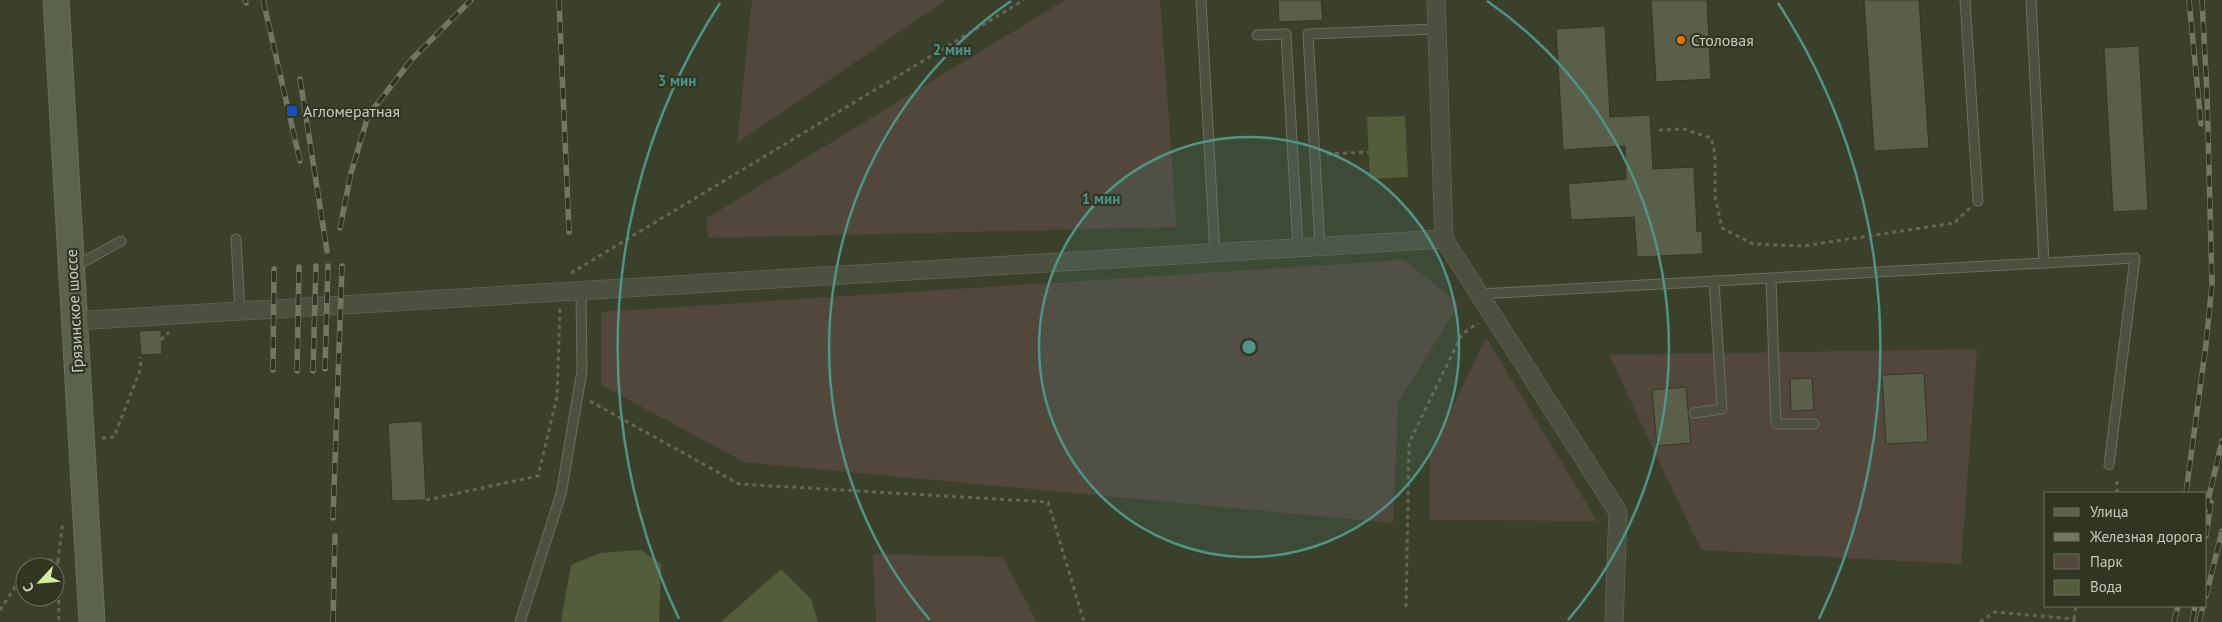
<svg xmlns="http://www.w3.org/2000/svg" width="2222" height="622" viewBox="0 0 2222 622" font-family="'PT Sans',sans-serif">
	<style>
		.green { fill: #51473b }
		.water { fill: #535d3a }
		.building { fill: #595f48; stroke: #333825 }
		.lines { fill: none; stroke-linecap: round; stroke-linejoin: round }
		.service-casing { stroke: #696e5d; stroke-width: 11 }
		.minor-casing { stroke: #696e5d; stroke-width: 19 }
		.secondary-casing { stroke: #696e5d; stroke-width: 27 }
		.path { stroke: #686557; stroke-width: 3; stroke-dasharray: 4 4; stroke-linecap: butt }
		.service { stroke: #4c513f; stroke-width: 9 }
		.minor { stroke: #4c513f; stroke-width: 18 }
		.secondary { stroke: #5c634d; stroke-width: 25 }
		.rail-casing { stroke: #717761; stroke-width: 5.5 }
		.rail { stroke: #313623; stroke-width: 4; stroke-dasharray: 11; stroke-linecap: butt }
		.ring { fill: none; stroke: #4f9389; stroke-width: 2.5 }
		.food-dot { fill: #e8710a; stroke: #313623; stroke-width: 2 }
		.transit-dot { fill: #1a4fb4; stroke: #313623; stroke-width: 2 }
		.labels { text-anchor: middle; stroke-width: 4.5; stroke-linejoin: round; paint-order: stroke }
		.poi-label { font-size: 16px; fill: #c6cabc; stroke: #313623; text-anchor: start }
		.street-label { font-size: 16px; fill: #c6cabc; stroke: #313623 }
		.centre { fill: #4f9389; stroke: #313623; stroke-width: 2.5 }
		.ring-label { font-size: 15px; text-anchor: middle; font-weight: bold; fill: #4f9389; stroke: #313623; stroke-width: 4.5; stroke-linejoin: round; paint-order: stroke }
	</style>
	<rect width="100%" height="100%" fill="#3b402b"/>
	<!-- green -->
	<g class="green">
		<polygon points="752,0 946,0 737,143"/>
		<polygon points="1065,0 1160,0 1177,227 708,238 707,218"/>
		<polygon points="1404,260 1459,304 1398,403 1393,523 744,462 601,385 601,312"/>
		<polygon points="1486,337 1597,521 1430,520 1430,455"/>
		<polygon points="1977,349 1961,564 1701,550 1609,355"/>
		<polygon points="873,554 1003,557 1037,622 876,622"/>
	</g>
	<!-- water -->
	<g class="water">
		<polygon points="1405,116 1408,177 1370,179 1367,117"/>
		<polygon points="641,550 661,564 659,622 561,622 571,565 600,553"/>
		<polygon points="781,569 811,599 818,622 721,622"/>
	</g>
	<!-- building -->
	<g class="building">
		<polygon points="1278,0 1321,0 1323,20 1279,22"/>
		<polygon points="1651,0 1707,0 1711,79 1656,82"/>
		<polygon points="1864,0 1919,0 1929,148 1874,151"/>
		<polygon points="1605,26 1610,117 1650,115 1653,169 1694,167 1697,232 1702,231 1703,254 1637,257 1634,217 1571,220 1568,184 1626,179 1625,146 1563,150 1556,29"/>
		<polygon points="2139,46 2148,210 2113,212 2104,48"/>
		<polygon points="161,330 162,354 141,355 139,331"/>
		<polygon points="1924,373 1928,442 1886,444 1882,375"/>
		<polygon points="1812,378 1814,410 1791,411 1790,379"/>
		<polygon points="1686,387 1691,443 1657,446 1652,390"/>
		<polygon points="422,421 426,500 392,501 388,423"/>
	</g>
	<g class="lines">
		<defs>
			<g id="service">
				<polyline points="1201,0 1215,253"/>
				<polyline points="1965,0 1978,201"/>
				<polyline points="2031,0 2044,263"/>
				<polyline points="1257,35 1286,34 1298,248"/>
				<polyline points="236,239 240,311"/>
				<polyline points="1320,246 1308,34 1437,29"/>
				<polyline points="74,267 121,241"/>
				<polyline points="1771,279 1776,424 1814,424"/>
				<polyline points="1479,294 2135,258 2109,465"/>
				<polyline points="1694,413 1722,409 1714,281"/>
				<polyline points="520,622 561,494 582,371 581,291"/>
			</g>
			<g id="minor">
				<polyline points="1436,0 1444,239 1618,512 1614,622"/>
				<polyline points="74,321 1444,239"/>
			</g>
			<polyline id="secondary" points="56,0 92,622"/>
		</defs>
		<!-- service casing -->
		<use href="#service" class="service-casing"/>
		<!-- minor casing -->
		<use href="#minor" class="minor-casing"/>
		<!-- secondary casing -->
		<use href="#secondary" class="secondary-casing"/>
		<!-- path -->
		<g class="path">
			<polyline points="1659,130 1684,129 1711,138 1715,154 1715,196 1722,228 1753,244 1803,246 1954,223 1970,208"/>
			<polyline points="1327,154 1369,152"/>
			<polyline points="571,273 1024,0"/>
			<polyline points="161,340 169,332"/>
			<polyline points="590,401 739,484 1048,502 1084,622"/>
			<polyline points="102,438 114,437 141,368 140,357"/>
			<polyline points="2117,493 2117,480"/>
			<polyline points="426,500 538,476 557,397 560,308"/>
			<polyline points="58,560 59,622"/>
			<polyline points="28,567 32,561 58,560 63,521"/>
			<polyline points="1406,607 1409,443 1462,334 1478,323"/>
			<polyline points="0,610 25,572"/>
			<polyline points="2074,619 2076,606"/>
			<polyline points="1980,622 1995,612 2074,619 2074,622"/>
		</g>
		<!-- service -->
		<use href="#service" class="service"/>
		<!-- minor -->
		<use href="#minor" class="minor"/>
		<!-- secondary -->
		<use href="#secondary" class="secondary"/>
		<defs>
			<g id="rail">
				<polyline points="245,0 246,3"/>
				<polyline points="263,0 300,161"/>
				<polyline points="559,0 569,232"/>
				<polyline points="2189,0 2201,124"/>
				<polyline points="300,79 327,251"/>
				<polyline points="340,228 351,173 368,116 412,59 471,0"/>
				<polyline points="325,369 328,266"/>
				<polyline points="273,370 274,269"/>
				<polyline points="297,371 299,267"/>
				<polyline points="313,371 316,266"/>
				<polyline points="2186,493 2206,344 2212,284 2207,93 2202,0"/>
				<polyline points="2206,509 2222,441"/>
				<polyline points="333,518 342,266"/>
				<polyline points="2206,536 2211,502"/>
				<polyline points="2206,596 2222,531"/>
				<polyline points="333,622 335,536"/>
				<polyline points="2174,622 2178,606"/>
				<polyline points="2192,622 2195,606"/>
				<polyline points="2199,622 2203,606"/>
			</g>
		</defs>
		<!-- rail casing -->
		<use href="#rail" class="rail-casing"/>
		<!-- rail -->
		<use href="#rail" class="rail"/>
	</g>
	<!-- distance rings -->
	<circle cx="1249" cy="347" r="210" fill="#4f9389" fill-opacity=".12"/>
	<g class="ring">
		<circle cx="1249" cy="347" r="210"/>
		<path d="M930 620A420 420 0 0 1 1011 1M1487 1A420 420 0 0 1 1568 620"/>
		<path d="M679 619A631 631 0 0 1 720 3M1778 3A631 631 0 0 1 1819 619"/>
	</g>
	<!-- markers -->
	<circle class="food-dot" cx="1681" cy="40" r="5"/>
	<rect class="transit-dot" x="286" y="105" width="12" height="12" rx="2.5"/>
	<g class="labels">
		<!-- poi labels -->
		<g class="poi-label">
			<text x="1691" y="46">Столовая</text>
			<text x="303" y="117">Агломератная</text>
		</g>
		<!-- street labels -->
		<g class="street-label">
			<text transform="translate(74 311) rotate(-93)" y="6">Грязинское шоссе</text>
		</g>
	</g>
	<circle cx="1249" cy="347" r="8" class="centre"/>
	<g class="ring-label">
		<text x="952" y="55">2 мин</text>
		<text x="677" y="86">3 мин</text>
		<text x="1101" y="204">1 мин</text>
	</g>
	<!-- legend -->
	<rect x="2044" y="492" width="162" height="115" fill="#313623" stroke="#6d7160"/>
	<rect x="2054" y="508" width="25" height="8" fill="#5c634d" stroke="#6d7160"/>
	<text x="2090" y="517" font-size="15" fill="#c6cabc">Улица</text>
	<rect x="2054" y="533" width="25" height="8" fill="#717761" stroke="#6d7160"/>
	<text x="2090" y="542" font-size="15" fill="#c6cabc">Железная дорога</text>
	<rect x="2054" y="554" width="25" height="15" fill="#51473b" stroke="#6d7160"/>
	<text x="2090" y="567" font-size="15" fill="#c6cabc">Парк</text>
	<rect x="2054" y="580" width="25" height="15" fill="#535d3a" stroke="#6d7160"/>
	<text x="2090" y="592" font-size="15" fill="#c6cabc">Вода</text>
	<!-- north arrow -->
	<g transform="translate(40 582) rotate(244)"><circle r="24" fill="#313623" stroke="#6d7160"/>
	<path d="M0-4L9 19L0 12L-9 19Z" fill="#d5ec9f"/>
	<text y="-8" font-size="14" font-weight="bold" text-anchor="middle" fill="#c6cabc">С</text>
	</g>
</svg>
